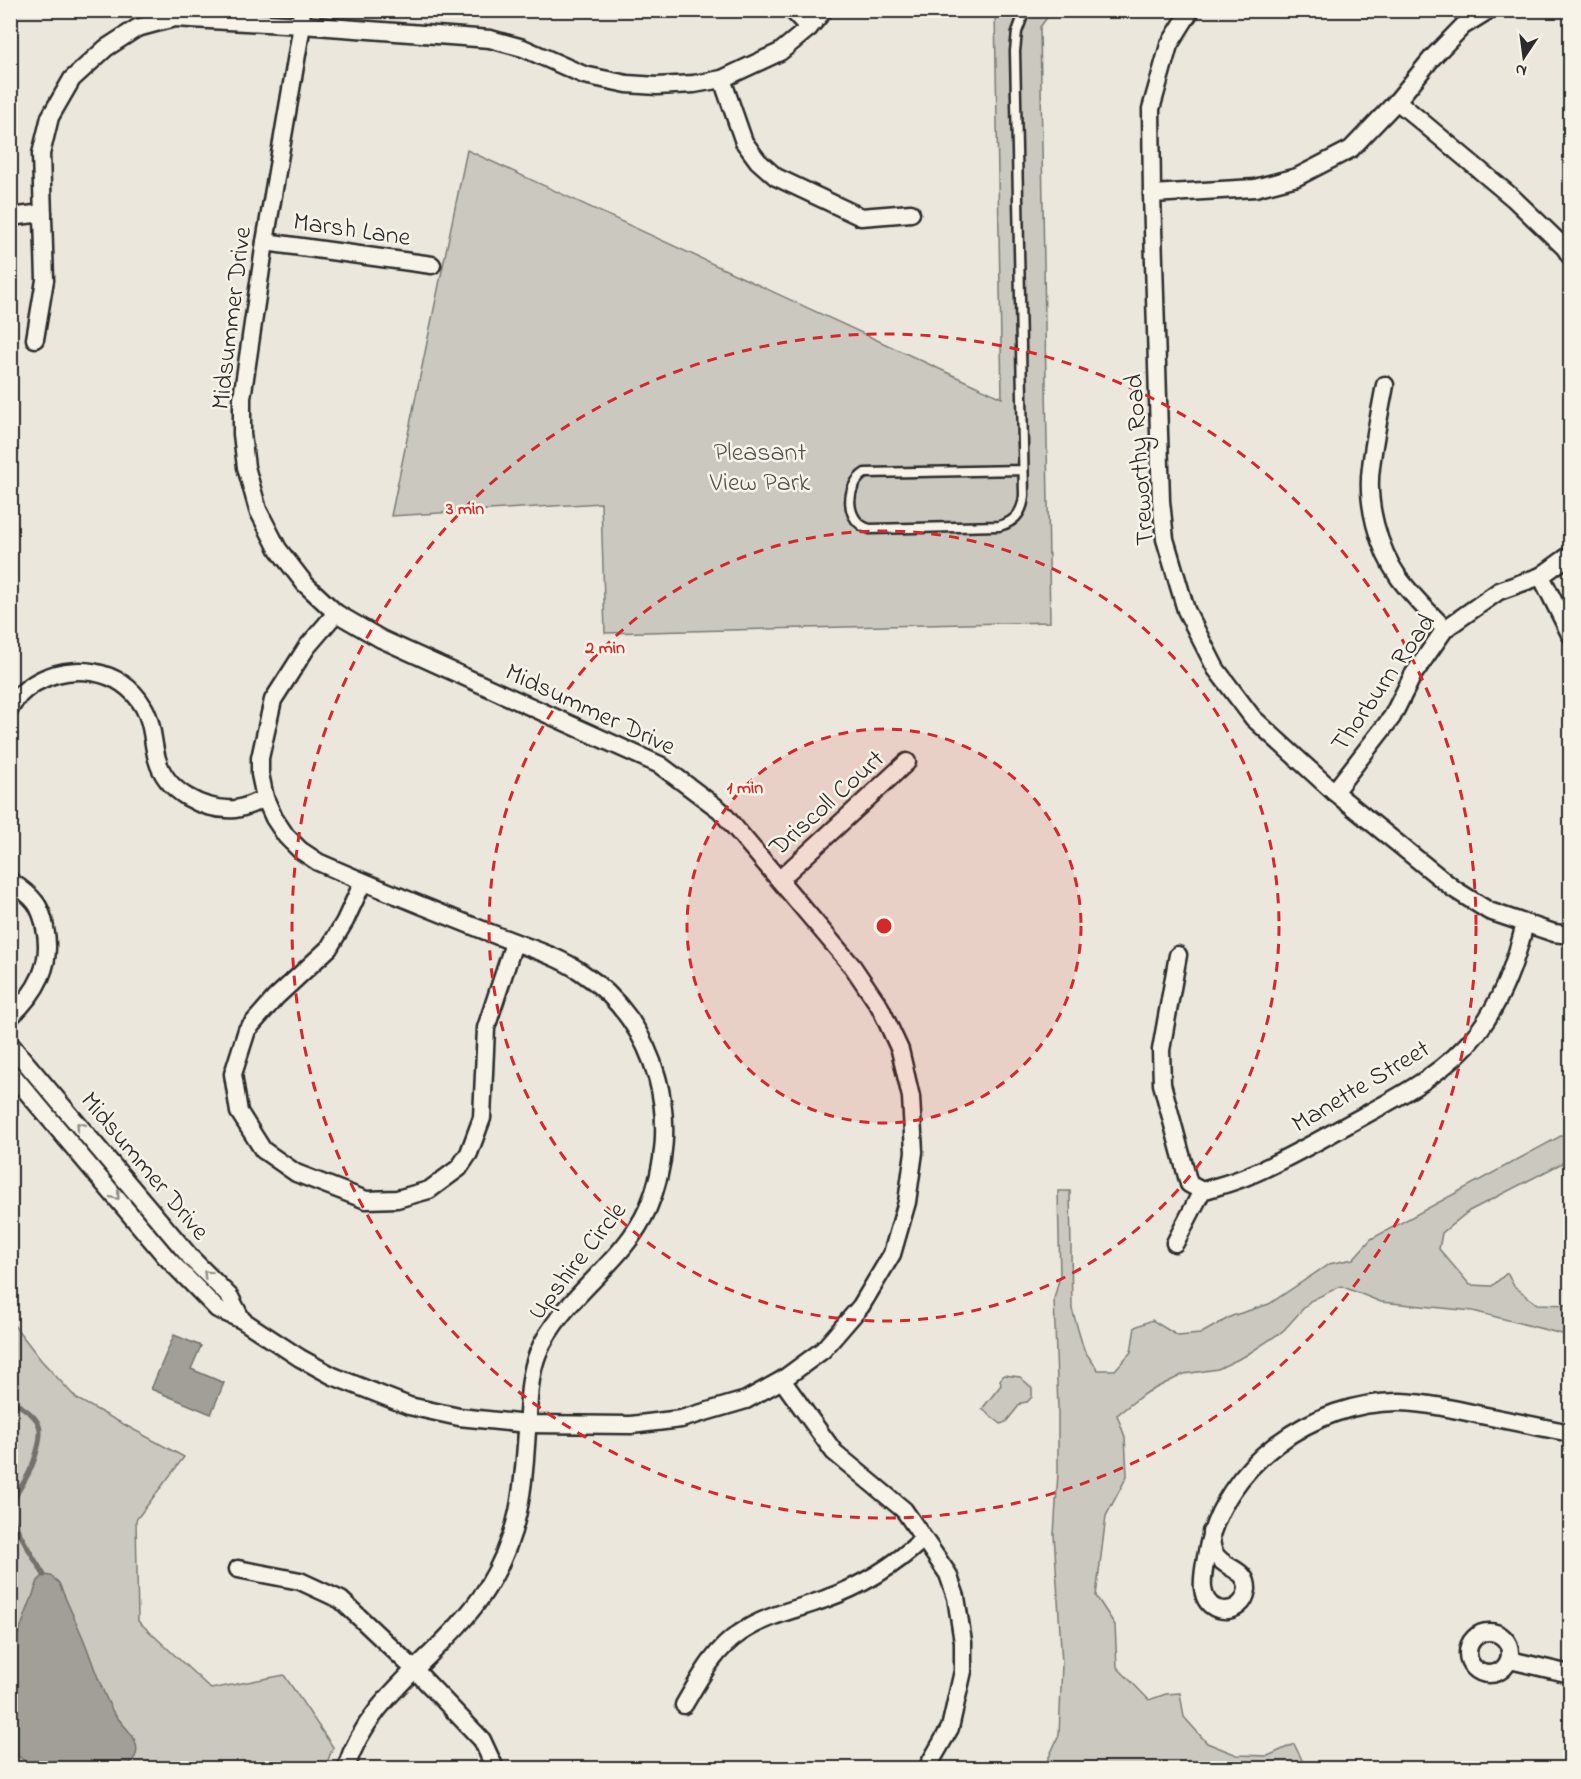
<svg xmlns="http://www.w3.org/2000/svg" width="1581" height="1779" viewBox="0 0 1581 1779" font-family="'Indie Flower',sans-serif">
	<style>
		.green { fill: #cbc8bf; stroke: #7b7a75; stroke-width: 1.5 }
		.water { fill: #a29f98; stroke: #72716c; stroke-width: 1.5 }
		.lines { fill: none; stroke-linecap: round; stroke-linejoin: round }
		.stream { stroke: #72716c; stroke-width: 5 }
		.service-casing { stroke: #2b2b2b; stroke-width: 13 }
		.minor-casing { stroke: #2b2b2b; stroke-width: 21 }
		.service { stroke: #f7f3e8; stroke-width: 8 }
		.minor { stroke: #f7f3e8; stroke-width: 16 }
		.oneway { stroke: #918f8a }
		.ring { fill: none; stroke: #d62828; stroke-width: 3; stroke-dasharray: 10 8 }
		.labels { text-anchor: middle; stroke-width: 5; stroke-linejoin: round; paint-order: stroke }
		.street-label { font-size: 26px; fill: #2b2b2b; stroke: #f7f3e8 }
		.park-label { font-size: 26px; fill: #535250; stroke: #f7f3e8 }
		.centre { fill: #d62828; stroke: #f7f3e8; stroke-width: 3 }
		.ring-label { font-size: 18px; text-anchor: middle; font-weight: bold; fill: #d62828; stroke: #f7f3e8; stroke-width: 5; stroke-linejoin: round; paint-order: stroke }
	</style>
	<rect width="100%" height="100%" fill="#ebe7dd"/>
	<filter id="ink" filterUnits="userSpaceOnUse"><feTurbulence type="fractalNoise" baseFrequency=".0167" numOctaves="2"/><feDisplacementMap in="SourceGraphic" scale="12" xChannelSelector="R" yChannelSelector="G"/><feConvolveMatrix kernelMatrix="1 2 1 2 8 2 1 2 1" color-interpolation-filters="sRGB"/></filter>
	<g filter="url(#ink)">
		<!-- green -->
		<g class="green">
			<polygon points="995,11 1052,11 1040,27 1050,622 605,633 601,503 391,516 467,150 1002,398"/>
			<polygon points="1570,1131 1570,1159 1469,1211 1442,1233 1439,1249 1470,1285 1492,1286 1507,1273 1514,1286 1537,1304 1570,1305 1570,1333 1562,1334 1473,1311 1381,1302 1341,1286 1310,1301 1283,1331 1245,1356 1218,1369 1184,1374 1144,1394 1117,1415 1125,1437 1127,1476 1106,1516 1096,1596 1115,1625 1117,1667 1149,1700 1166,1694 1180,1693 1184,1717 1207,1743 1237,1755 1268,1756 1294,1744 1306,1768 1044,1768 1059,1735 1062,1664 1054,1534 1058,1473 1058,1408 1054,1299 1060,1276 1058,1191 1070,1191 1072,1309 1084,1350 1098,1370 1115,1370 1131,1352 1135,1327 1152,1320 1178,1336 1200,1334 1232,1316 1269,1304 1329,1264 1353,1259 1371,1239"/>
			<polygon points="10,1320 41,1360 77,1399 184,1457 136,1520 138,1621 211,1689 284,1675 333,1747 325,1768 11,1768"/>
			<polygon points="1004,1375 1020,1377 1032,1388 1032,1397 1027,1402 1021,1403 1006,1422 1001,1424 982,1409 1001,1385 1000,1380"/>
		</g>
		<!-- water -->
		<g class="water">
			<polygon points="174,1335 201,1346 191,1369 224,1383 211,1414 151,1389"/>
			<path d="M 44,1575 L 51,1576 L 59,1583 C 67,1603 77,1623 85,1643 C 94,1666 101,1690 113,1712 C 119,1721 132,1732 135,1741 C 141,1756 131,1765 119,1768 L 35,1768 L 11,1751 L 11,1654 L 38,1581 Z"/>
		</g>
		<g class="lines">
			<!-- stream -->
			<g class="stream">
				<path d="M 10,1399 C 20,1406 33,1413 38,1423 C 45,1435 32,1469 25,1480 C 18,1492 12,1499 12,1514 C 13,1526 37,1563 44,1575"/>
				<polyline points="128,1766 131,1768"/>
			</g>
			<defs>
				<path id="service" d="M 1023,470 L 865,473 C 844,486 845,523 870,529 L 999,526 C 1015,522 1023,512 1024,495 L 1015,51 L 1017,32 L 1025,10"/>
				<g id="minor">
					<polyline points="792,10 809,28"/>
					<polyline points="1191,10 1169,45 1151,109 1152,194 1161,501 1165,539 1186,610 1216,669 1253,718 1334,792 1454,889 1489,911 1554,933 1570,935"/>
					<polyline points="722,79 744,142 758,161 776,177 861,217 911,213"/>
					<polyline points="1397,101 1513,198 1565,248 1570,256"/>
					<polyline points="1152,194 1255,188 1297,177 1351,149 1397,101 1432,58 1463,26 1489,10"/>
					<polyline points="10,217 43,213"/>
					<polyline points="265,242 432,265"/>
					<polyline points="35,339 45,280 41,154 50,117 72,79 106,48 137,28 174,18 302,25 490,39 523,48 584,75 627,84 657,86 694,84 722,79 780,52 809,28 824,10"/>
					<path d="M 1385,385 C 1380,412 1374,440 1371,467 C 1366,503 1378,548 1399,578 C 1412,596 1430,613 1445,629"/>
					<polyline points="1541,576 1570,634"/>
					<path d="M 336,613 L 307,647 L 273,700 L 260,758 L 260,774 L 265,798 L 274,818 L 286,836 L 300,850 L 318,862 C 377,888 437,912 498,936 C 526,947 556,955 581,972 C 659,1023 684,1125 648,1208 C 623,1265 562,1296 538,1353 C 528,1378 529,1405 527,1431 C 523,1492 520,1534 487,1588 C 447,1653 369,1692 346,1768"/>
					<path d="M 10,709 C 15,698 25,689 35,683 C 71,662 121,668 143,706 C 153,722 152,741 157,759 C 166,792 203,811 235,809 C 245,808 256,802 265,798"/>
					<polyline points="1334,792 1392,717 1413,675 1445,629 1499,591 1541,576 1570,555"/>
					<polyline points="780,879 907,762"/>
					<path d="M 10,881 C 19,887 29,894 35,902 C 40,908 44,920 45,928 C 53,964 37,992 10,1017"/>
					<polyline points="363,882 345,921 329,948 276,997 247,1030 233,1074 239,1112 263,1150 296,1173 366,1200 397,1199 429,1190 459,1168 469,1153 482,1118 486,1028 514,943"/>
					<polyline points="1178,955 1161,1050 1162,1084 1189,1184 1202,1191"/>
					<polyline points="10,1044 192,1259 230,1297 242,1320"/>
					<polyline points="10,1072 166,1257 217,1309 242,1320 300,1358 333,1376 409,1406 459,1417 527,1424 631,1425 681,1419 746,1400 782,1380 823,1350 861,1306 892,1254 907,1202 914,1152 911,1097 900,1050 880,1007 853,967 720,810 660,765 381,639 336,613 305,584 278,549 258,510 246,467 242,434 242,398 265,242 302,25 301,10"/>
					<path d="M 1175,1243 L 1202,1191 C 1218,1186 1235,1182 1250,1175 C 1286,1160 1321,1139 1356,1120 C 1400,1096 1446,1073 1478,1032 C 1502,1000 1516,962 1525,923"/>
					<polyline points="782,1380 834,1452 904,1510 948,1574 956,1597 963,1642 963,1671 950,1728 927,1768"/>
					<path d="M 1211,1532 C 1211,1540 1211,1548 1215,1554 C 1225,1570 1247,1568 1247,1589 C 1246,1596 1244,1601 1239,1605 C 1233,1610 1225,1611 1218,1609 C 1195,1601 1204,1570 1207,1552 C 1223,1465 1313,1401 1400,1402 C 1427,1403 1454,1409 1481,1415 C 1511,1421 1541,1427 1570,1433"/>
					<polyline points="238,1569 300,1581 341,1600 415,1670 482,1740 495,1768"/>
					<circle cx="1489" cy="1653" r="21"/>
					<polyline points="1510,1660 1570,1674"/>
					<path d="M 684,1705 C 700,1678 714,1650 740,1633 C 766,1615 796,1610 825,1599 C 862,1586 894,1566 923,1539"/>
				</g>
			</defs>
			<!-- service casing -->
			<use href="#service" class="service-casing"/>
			<!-- minor casing -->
			<use href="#minor" class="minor-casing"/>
			<!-- service -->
			<use href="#service" class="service"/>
			<!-- minor -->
			<use href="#minor" class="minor"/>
		</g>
		<!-- one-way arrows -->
		<defs><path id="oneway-chevron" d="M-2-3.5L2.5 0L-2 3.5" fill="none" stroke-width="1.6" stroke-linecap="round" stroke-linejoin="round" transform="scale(1.5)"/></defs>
		<g class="oneway">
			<use href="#oneway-chevron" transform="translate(80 1126) rotate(-130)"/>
			<use href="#oneway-chevron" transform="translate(116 1196) rotate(50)"/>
			<use href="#oneway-chevron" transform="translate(207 1274) rotate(-135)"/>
		</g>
	</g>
	<!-- distance rings -->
	<circle cx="884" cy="926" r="197" fill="#d62828" fill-opacity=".12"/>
	<g class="ring">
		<circle cx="884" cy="926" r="197"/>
		<circle cx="884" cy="926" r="395"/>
		<circle cx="884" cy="926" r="592"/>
	</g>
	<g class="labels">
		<!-- street labels -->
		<g class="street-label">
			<text transform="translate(352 228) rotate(8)" y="9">Marsh Lane</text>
			<text transform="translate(230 318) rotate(-83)" y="9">Midsummer Drive</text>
			<text transform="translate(1138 460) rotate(-94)" y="9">Treworthy Road</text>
			<text transform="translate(1382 682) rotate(-55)" y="9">Thorburn Road</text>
			<text transform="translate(591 708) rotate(25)" y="9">Midsummer Drive</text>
			<text transform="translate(826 802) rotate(-42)" y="9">Driscoll Court</text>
			<text transform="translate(1360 1085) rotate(-31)" y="9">Manette Street</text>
			<text transform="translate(146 1165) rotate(50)" y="9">Midsummer Drive</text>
			<text transform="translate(576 1260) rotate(-52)" y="9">Upshire Circle</text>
		</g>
		<!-- park labels -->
		<g class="park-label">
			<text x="760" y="460">Pleasant<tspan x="760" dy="30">View Park</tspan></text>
		</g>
	</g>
	<circle cx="884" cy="926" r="9" class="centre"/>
	<g class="ring-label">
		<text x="465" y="514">3 min</text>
		<text x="605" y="653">2 min</text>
		<text x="745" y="793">1 min</text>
	</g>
	<!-- margin -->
	<rect width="1581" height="1779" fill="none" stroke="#f7f3e8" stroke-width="36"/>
	<rect x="18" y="18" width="1545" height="1743" fill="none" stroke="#2b2b2b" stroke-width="2" filter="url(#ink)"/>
	<!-- north arrow -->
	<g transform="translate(1524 57) rotate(193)" stroke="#f7f3e8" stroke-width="4.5" paint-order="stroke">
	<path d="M0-4.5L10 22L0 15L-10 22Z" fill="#2b2b2b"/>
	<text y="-9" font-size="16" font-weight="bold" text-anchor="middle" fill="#2b2b2b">N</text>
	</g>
</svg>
